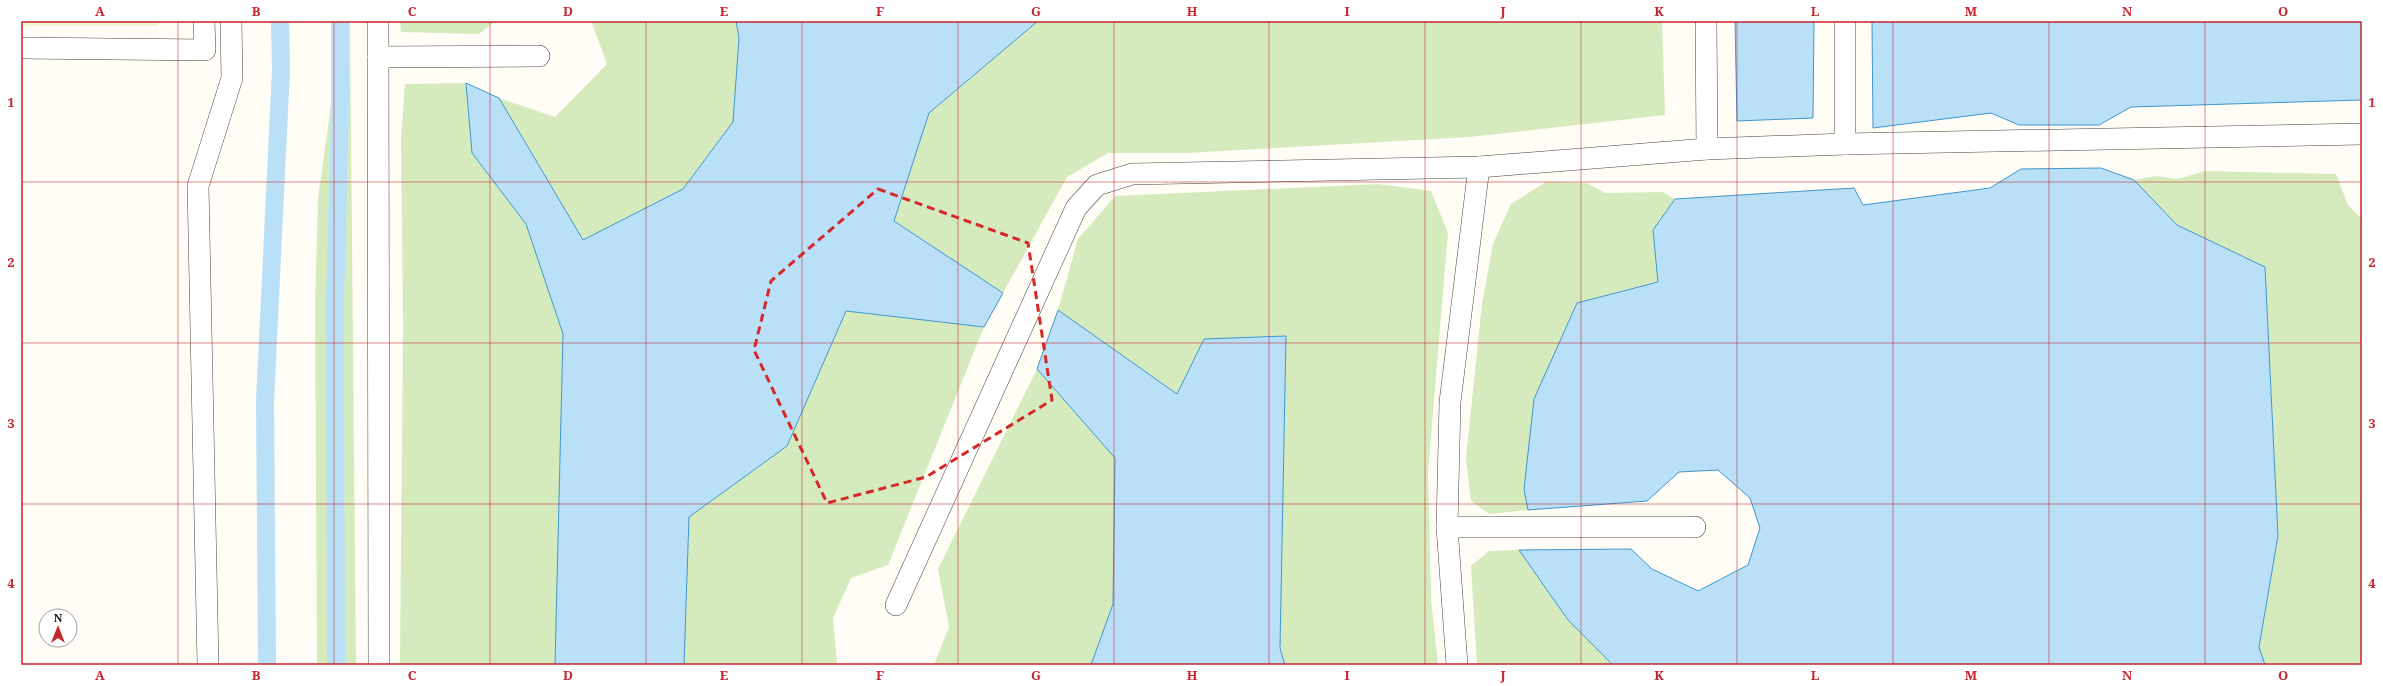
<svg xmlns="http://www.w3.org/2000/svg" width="2383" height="686" viewBox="0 0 2383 686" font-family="'Noto Serif',serif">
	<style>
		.farmland { fill: #f6f3d4 }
		.green { fill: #d5ebbd }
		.water { fill: #b9e0f7; stroke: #3f96cf }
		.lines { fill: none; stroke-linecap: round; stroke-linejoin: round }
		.canal { stroke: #b9e0f7; stroke-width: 18 }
		.minor-casing { stroke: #444; stroke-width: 22 }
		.minor { stroke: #fff; stroke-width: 21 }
		.marked { fill: none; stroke: #d62828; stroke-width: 3; stroke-dasharray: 8 5; stroke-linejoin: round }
		.grid { fill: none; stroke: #c4262e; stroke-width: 1; stroke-opacity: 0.55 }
		.neatline { fill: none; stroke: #c4262e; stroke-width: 1.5 }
		.grid-label { font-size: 13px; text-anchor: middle; font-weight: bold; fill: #c4262e }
	</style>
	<rect width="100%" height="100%" fill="#fffdf5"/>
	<!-- farmland -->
	<rect class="farmland" x="21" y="21" width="137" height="5"/>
	<!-- green -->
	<g class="green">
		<polygon points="332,21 350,21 356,665 317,665 315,304 318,199 334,83"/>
		<polygon points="400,21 495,21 479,34 401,32"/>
		<polygon points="591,21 736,21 739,38 733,122 683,189 583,240 499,98 555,117 607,64"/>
		<polygon points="1038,21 1662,21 1665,115 1470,137 1188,153 1108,153 1067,177 1003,293 894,221 929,113"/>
		<polygon points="466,83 472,153 526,224 563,334 555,665 400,665 403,327 401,139 405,84"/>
		<polygon points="2205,171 2336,174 2348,205 2362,219 2362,665 2265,665 2259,647 2278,535 2265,267 2177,225 2134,180 2156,176 2178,179"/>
		<polygon points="1546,182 1586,183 1606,193 1662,192 1675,199 1653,230 1658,282 1577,303 1524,489 1528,510 1489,514 1471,501 1466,458 1482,304 1493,244 1511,204"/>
		<polygon points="1378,184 1431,191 1448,233 1428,472 1431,599 1438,665 1285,665 1204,339 1177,394 1058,310 1078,239 1115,196"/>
		<polygon points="846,311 984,327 888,565 851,578 833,618 837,664 839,665 684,665 689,517 787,446"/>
		<polygon points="1037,369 1115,458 1113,604 1091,665 934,665 949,627 938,569"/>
		<polygon points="1519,550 1568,620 1613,665 1477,665 1471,566 1489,551"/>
	</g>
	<!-- water -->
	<g class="water">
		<polygon points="736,21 1038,21 929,113 894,221 1003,293 984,327 846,311 787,446 689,517 684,665 555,665 563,334 526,224 472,153 466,83 499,98 583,240 683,189 733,122 739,38"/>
		<polygon points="1735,21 1814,21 1813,118 1737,121"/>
		<polygon points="1872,21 2362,21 2362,100 2131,107 2099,125 2019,125 1991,113 1873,128"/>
		<polygon points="2101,168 2134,180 2177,225 2265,267 2278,536 2259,647 2265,665 1613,665 1568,620 1519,550 1631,549 1652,569 1698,591 1748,565 1760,528 1750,498 1718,470 1679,472 1647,501 1528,510 1524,489 1534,399 1577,303 1658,282 1653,230 1675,199 1854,188 1863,205 1990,188 2021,169"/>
		<polygon points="1058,310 1177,394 1204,339 1286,336 1280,648 1285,665 1091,665 1113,604 1115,458 1037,369"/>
	</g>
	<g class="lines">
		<!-- canal -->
		<g class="canal">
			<polyline points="267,665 265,401 281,70 280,21"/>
			<polyline points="336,665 335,304 340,113 340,21"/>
		</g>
		<defs>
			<g id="minor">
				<polyline points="378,21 379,665"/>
				<polyline points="1706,21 1707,149"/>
				<polyline points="21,48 205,50 204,21"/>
				<polyline points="378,57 539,56"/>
				<polyline points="1845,144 1845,21"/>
				<polyline points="1447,527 1695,527"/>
				<polyline points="896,605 1076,208 1097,185 1132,174 1479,167 1707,149 1845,144 2362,134"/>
				<polyline points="208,665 198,186 232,78 231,21"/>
				<polyline points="1457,665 1447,527 1450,402 1479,167"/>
			</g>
		</defs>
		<!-- minor casing -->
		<use href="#minor" class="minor-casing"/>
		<!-- minor -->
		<use href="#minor" class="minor"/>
	</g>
	<!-- marked area -->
	<path class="marked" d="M 878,189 L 1028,243 L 1052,400 L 926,477 L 827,503 L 754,350 L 771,281 Z"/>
	<!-- grid -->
	<path class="grid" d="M 178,21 L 178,665M 334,21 L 334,665M 490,21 L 490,665M 646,21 L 646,665M 802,21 L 802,665M 958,21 L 958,665M 1114,21 L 1114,665M 1269,21 L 1269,665M 1425,21 L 1425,665M 1581,21 L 1581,665M 1737,21 L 1737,665M 1893,21 L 1893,665M 2049,21 L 2049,665M 2205,21 L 2205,665M 21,182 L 2362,182M 21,343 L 2362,343M 21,504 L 2362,504"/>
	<!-- border -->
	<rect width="2383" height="686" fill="none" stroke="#ffffff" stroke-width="44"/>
	<!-- north arrow -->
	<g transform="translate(58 628)"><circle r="19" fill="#ffffff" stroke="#a0a0a0"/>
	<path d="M0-3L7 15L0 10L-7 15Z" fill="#c4262e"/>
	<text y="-6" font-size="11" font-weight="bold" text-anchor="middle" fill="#111111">N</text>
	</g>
	<rect x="22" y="22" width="2339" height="642" class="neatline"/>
	<g class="grid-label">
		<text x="100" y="16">A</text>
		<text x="256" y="16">B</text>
		<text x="412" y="16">C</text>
		<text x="568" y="16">D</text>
		<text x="724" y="16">E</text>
		<text x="880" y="16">F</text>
		<text x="1036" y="16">G</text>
		<text x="1192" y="16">H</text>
		<text x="1347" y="16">I</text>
		<text x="1503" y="16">J</text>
		<text x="1659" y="16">K</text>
		<text x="1815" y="16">L</text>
		<text x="1971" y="16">M</text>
		<text x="2127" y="16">N</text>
		<text x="2283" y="16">O</text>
		<text x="11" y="107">1</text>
		<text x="2372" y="107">1</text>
		<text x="11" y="267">2</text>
		<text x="2372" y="267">2</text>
		<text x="11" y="428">3</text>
		<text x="2372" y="428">3</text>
		<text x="11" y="588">4</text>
		<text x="2372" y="588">4</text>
		<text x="100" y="680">A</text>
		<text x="256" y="680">B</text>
		<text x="412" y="680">C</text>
		<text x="568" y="680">D</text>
		<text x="724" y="680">E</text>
		<text x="880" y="680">F</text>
		<text x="1036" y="680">G</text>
		<text x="1192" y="680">H</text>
		<text x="1347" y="680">I</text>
		<text x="1503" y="680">J</text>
		<text x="1659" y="680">K</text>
		<text x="1815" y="680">L</text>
		<text x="1971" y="680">M</text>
		<text x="2127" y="680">N</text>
		<text x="2283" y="680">O</text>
	</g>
</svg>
